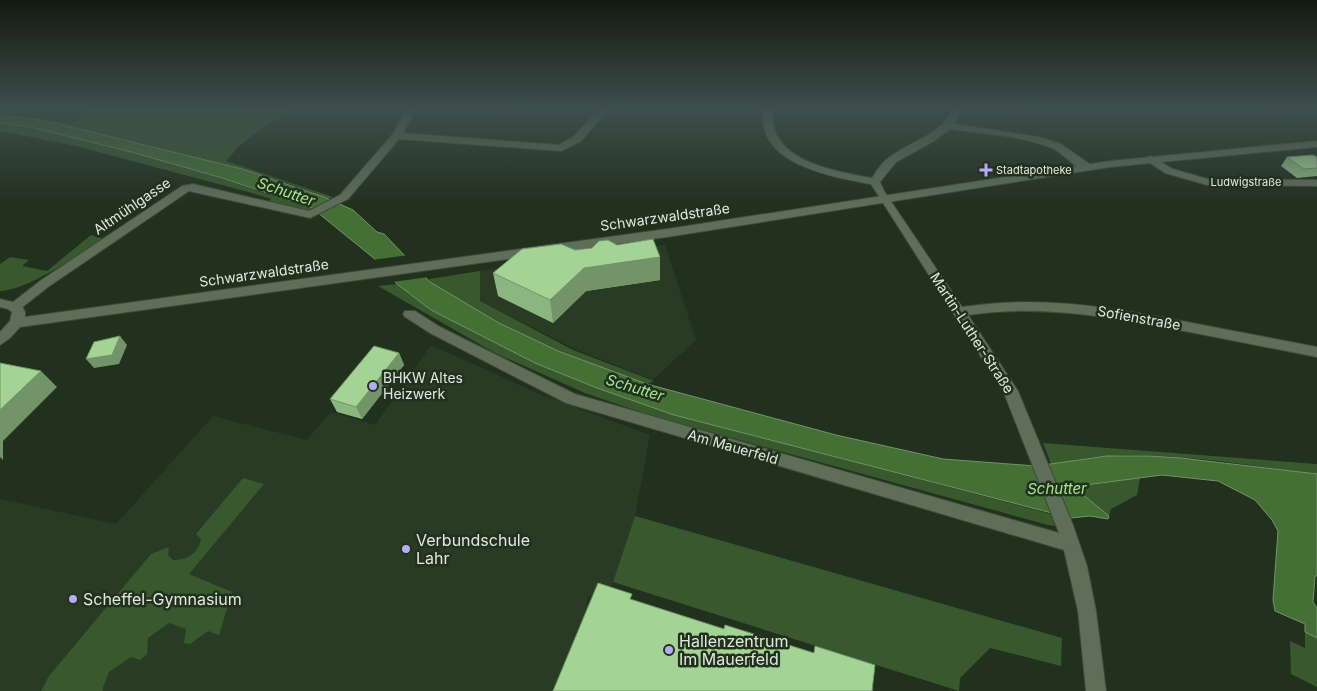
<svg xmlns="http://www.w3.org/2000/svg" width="1317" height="691" viewBox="0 0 1317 691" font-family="Inter,sans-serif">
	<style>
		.built { fill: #293b24 }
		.green { fill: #38592e }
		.water { fill: #447036; stroke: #739468 }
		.pier { fill: #22301e }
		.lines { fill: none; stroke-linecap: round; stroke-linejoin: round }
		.minor-casing { stroke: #3e4a3a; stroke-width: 2 }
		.tertiary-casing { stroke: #3e4a3a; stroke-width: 2 }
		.minor { fill: #5e6e59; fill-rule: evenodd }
		.tertiary { fill: #5e6e59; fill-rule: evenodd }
		.wall { fill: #8cb680 }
		.shaded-wall { fill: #729468 }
		.building { fill: #a3d495; stroke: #729468 }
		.poi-dot { fill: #b5acf9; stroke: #22301e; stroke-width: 2 }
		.labels { text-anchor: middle; stroke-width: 5; stroke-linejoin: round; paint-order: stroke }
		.far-poi-label { font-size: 11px; fill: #e0e9dd; stroke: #22301e; text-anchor: start }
		.far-street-label { font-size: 11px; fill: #e0e9dd; stroke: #22301e }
		.street-label { font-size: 14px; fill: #e0e9dd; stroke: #22301e }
		.poi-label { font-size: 14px; fill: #e0e9dd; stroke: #22301e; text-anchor: start }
		.water-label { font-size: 15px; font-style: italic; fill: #a5e692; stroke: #22301e }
		.near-poi-label { font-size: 16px; fill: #e0e9dd; stroke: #22301e; text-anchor: start }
	</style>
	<rect width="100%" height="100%" fill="#22301e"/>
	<!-- built -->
	<g class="built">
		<polygon points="0,108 91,108 72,124 0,113"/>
		<polygon points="665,245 696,340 653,380 575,349 480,301 480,271"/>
		<polygon points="431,345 542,395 650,435 635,516 613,582 607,599 589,596 586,602 595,605 561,691 0,691 0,499 116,524 213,416 307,440 331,412 375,425"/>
	</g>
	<!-- green -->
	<g class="green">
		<path d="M 91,108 L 290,108 L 239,146 L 226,161 L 333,197 L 328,199 C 285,180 236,168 190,156 C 127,140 65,124 0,115 L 0,113 L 72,124 Z"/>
		<path d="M 0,123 C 87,135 173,161 255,190 C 274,197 295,201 313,209 L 306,212 L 268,203 L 271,199 L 252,193 L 76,146 L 0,131 Z"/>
		<path d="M 91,235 L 104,239 C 79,254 29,290 0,291 L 0,264 L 10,257 L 29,260 L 22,266 L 47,271 Z"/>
		<path d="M 480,271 L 480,301 L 573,350 L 654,381 L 647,384 C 617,373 587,363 558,351 C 513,332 471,308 430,282 L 429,279 Z"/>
		<polygon points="397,284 431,310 535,363 597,388 674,415 1051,514 1056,526 1048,525 649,415 585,393 495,353 378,286"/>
		<path d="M 1043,443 L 1317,464 L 1317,474 C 1248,466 1177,452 1108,456 C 1089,457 1070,461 1051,464 Z"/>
		<path d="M 243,478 L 264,484 L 189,574 L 232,592 L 219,635 L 208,631 L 190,644 L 184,643 L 186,629 L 169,623 L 148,638 L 147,654 L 140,660 L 131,657 L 109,672 L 102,690 L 104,691 L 41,691 L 49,676 L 151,554 L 169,547 L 168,555 L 173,560 C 187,560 198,554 201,539 L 196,534 Z"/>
		<polygon points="1140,478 1137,495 1111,509 1109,516 1082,494 1085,485"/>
		<polygon points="635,516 1062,638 1061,666 990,648 960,678 959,691 613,582"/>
		<polygon points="1305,632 1317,638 1317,687 1291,674 1290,641 1305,648"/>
	</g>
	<!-- water -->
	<polygon class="water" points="0,115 51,122 242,169 324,197 353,210 377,232 384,234 430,282 499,323 558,351 647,384 836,435 943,459 1036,466 1107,456 1149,456 1181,458 1317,474 1317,576 1315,576 1313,602 1317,608 1317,638 1305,632 1305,624 1275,611 1273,600 1278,531 1272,520 1255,500 1218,481 1162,475 1085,485 1082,494 1109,516 1108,519 1090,516 1071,518 674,415 597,388 535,363 431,310 397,284 376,260 312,208 222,178 135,153 34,128 0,123"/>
	<!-- pier -->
	<polygon class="pier" points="409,255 429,277 392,282 372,260"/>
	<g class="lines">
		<defs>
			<g id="minor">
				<polygon points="408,108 417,108 403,133 559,145 573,137 600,108 610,108 581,141 561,151 399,139 348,199 310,218 189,191 48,287 20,309 10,309 8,306 40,281 182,186 193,184 309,211 340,195 392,135"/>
				<path d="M 764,108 L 774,108 C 764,161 836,171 872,178 C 876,172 880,165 886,160 C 908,141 941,137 953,108 L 963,108 L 954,124 L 1039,137 L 1061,144 L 1091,165 L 1092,167 L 1091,169 C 1077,173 1063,152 1052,148 C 1020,135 983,134 950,129 L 934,141 L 896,162 L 880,182 L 884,191 L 962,307 C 1040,295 1106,307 1182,321 C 1227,330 1272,338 1317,347 L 1317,357 C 1271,348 1225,339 1179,330 C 1109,317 1039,304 968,315 L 1018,391 L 1073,525 L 1087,566 L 1096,611 L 1106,691 L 1086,691 L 1078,611 L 1064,550 L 566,403 L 430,333 L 405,317 L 403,314 L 405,311 L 415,311 L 440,327 L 575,394 L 1059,533 L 1004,393 L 871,184 C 833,177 753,164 764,108 Z"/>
				<polygon points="1151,156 1173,169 1208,179 1317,180 1317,186 1207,185 1165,173 1147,161 1146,159 1147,157"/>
			</g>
			<polygon id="tertiary" points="1317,141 1317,147 1110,167 667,237 20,327 10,338 0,345 0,332 10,321 12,312 8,309 0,307 0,299 21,304 25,312 25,317 667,229 1110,161"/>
		</defs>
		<!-- minor casing -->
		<use href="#minor" class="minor-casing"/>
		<!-- tertiary casing -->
		<use href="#tertiary" class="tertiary-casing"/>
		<!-- minor -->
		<use href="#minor" class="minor"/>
		<!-- tertiary -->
		<use href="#tertiary" class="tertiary"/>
	</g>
	<!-- wall -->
	<g class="wall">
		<polygon points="1287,157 1317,157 1317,176 1297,178 1281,166"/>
		<polygon points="575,250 660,280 586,291 553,323 498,296 493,273"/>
		<polygon points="399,353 404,365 362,419 337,412 330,399"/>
	</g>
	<!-- shaded-wall -->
	<g class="shaded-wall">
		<polygon points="660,257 660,280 586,291 553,323 550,300 584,268"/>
		<polygon points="120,336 127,345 119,364 94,368 86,359"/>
		<polygon points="399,353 404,365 362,419 356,407"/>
		<polygon points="41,371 57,387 3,441 3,460 0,457 0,410"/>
	</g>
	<!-- building -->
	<g class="building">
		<polygon points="1313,155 1317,157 1317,168 1304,169 1287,157"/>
		<polygon points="653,239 660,257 584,268 550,300 493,273 522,249 561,244 575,250 592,248 599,241 608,240 617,245"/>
		<polygon points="120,336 112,355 86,359 94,342"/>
		<polygon points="374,346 399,353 356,407 330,399"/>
		<polygon points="0,363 41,371 0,410"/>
		<polygon points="598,583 632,594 630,599 724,629 725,625 814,653 815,646 875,665 872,691 553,691"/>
	</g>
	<!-- sky -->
	<linearGradient id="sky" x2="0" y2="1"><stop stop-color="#131a10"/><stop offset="0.53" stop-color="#3e4e4c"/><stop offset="1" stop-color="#3e4e4c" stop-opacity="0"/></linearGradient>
	<rect width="1317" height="205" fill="url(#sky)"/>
	<!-- markers -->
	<g class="poi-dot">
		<path d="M983.5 162.5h5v5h5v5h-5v5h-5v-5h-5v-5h5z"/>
		<circle cx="373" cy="386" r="5"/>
		<circle cx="406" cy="549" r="5"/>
		<circle cx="73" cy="599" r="5"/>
		<circle cx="669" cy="650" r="5"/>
	</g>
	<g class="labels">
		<!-- far-poi labels -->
		<g class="far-poi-label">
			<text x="996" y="174">Stadtapotheke</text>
		</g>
		<!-- far-street labels -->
		<g class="far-street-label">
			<text x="1246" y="186">Ludwigstraße</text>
		</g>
		<!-- street labels -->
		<g class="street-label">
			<text transform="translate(132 206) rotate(-34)" y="5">Altmühlgasse</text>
			<text transform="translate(665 217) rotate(-8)" y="5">Schwarzwaldstraße</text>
			<text transform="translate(264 273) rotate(-8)" y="5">Schwarzwaldstraße</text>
			<text transform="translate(1139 318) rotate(10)" y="5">Sofienstraße</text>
			<text transform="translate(972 333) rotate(57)" y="5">Martin-Luther-Straße</text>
			<text transform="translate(733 447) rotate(16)" y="5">Am Mauerfeld</text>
		</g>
		<!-- poi labels -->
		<g class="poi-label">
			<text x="383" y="383">BHKW Altes<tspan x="383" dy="16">Heizwerk</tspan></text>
		</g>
		<!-- water labels -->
		<g class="water-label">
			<text transform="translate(286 192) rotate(19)" y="5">Schutter</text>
			<text transform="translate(635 388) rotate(17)" y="5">Schutter</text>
			<text x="1057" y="494">Schutter</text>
		</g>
		<!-- near-poi labels -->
		<g class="near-poi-label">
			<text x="416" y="546">Verbundschule<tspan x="416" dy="18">Lahr</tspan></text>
			<text x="83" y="605">Scheffel-Gymnasium</text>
			<text x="679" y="647">Hallenzentrum<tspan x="679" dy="18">Im Mauerfeld</tspan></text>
		</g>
	</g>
</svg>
